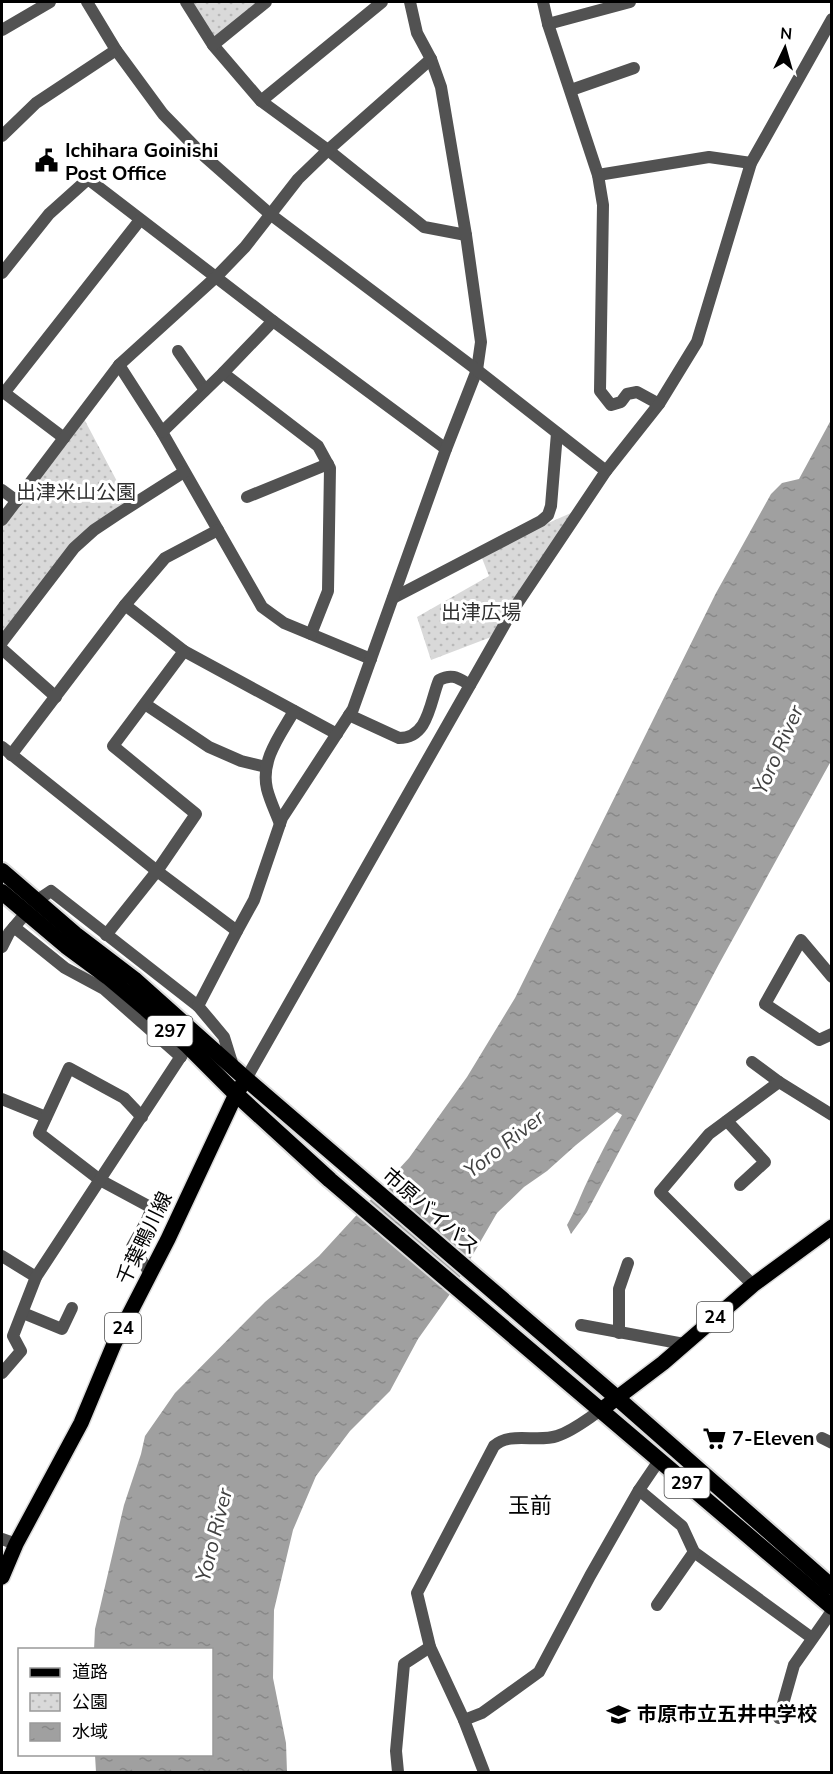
<svg xmlns="http://www.w3.org/2000/svg" width="833" height="1774" viewBox="0 0 833 1774" font-family="'Nunito Sans','Noto Sans JP',sans-serif">
	<style>
		.park { fill: url(#park-dots) }
		.water { fill: url(#water-ripples) }
		.lines { fill: none; stroke-linecap: round; stroke-linejoin: round }
		.primary-casing { stroke: #dbdbdb; stroke-width: 18 }
		.trunk-casing { stroke: #dbdbdb; stroke-width: 20 }
		.minor { stroke: #525252; stroke-width: 12 }
		.tertiary { stroke: #525252; stroke-width: 12 }
		.primary { stroke: #000; stroke-width: 15 }
		.trunk { stroke: #000; stroke-width: 16 }
		.labels { text-anchor: middle; stroke-width: 6; stroke-linejoin: round; paint-order: stroke }
		.shield { fill: #fff; stroke: #4c4c4c; stroke-width: 1.5 }
		.shield-label { font-size: 18px; font-weight: bold; fill: #000 }
		.poi-label { font-size: 20px; font-weight: bold; fill: #000; stroke: #fff; text-anchor: start }
		.park-label { font-size: 20px; fill: #303030; stroke: #fff }
		.street-label { font-size: 20px; fill: #000; stroke: #fff }
		.water-label { font-size: 21px; font-style: italic; fill: #414141; stroke: #fff }
		.quarter-label { font-size: 22px; fill: #000; stroke: #fff }
	</style>
	<defs>
		<pattern id="park-dots" width="8" height="8" patternUnits="userSpaceOnUse" patternTransform="scale(1.5)"><rect width="8" height="8" fill="#d9d9d9"/><path d="M2 2h.1M6 6h.1" fill="none" stroke="#b8b8b8" stroke-width="1.8" stroke-linecap="round"/></pattern>
		<pattern id="water-ripples" width="26" height="14" patternUnits="userSpaceOnUse" patternTransform="scale(1.5)"><rect width="26" height="14" fill="#a0a0a0"/><path d="M2 4q2-2 4 0t4 0M15 11q2-2 4 0t4 0" fill="none" stroke="#888"/></pattern>
	</defs>
	<rect width="100%" height="100%" fill="#fff"/>
	<!-- park -->
	<g class="park">
		<polygon points="186,2 266,2 213,45"/>
		<polygon points="82,415 130,506 94,530 2,641 2,519"/>
		<polygon points="580,509 499,634 431,660 417,617 489,576 480,553"/>
	</g>
	<!-- water -->
	<path class="water" d="M 831,420 L 831,761 L 719,964 L 587,1212 L 571,1234 L 567,1225 C 575,1211 580,1197 587,1182 C 598,1159 609,1137 622,1115 L 617,1112 L 576,1145 L 547,1171 L 524,1187 L 497,1213 L 450,1294 L 418,1339 L 390,1391 L 350,1431 L 316,1476 L 293,1530 L 274,1610 L 273,1678 L 286,1743 L 287,1772 L 96,1772 L 95,1755 L 212,1754 L 212,1650 L 94,1650 L 95,1629 L 124,1505 L 141,1454 L 145,1436 L 175,1393 L 265,1302 L 319,1256 L 409,1158 L 467,1077 L 515,998 L 716,593 L 771,494 L 782,483 L 799,479 Z"/>
	<g class="lines">
		<defs>
			<g id="primary">
				<polyline points="601,1410 663,1363 753,1285 832,1227"/>
				<polyline points="2,1577 16,1544 81,1423 114,1344 168,1239 236,1094 246,1079"/>
			</g>
			<g id="trunk">
				<polyline points="2,871 75,934 134,979 246,1079 616,1397 832,1587"/>
				<polyline points="2,892 66,946 108,977 146,1009 188,1046 236,1094 330,1180 832,1607"/>
			</g>
		</defs>
		<!-- primary casing -->
		<use href="#primary" class="primary-casing"/>
		<!-- trunk casing -->
		<use href="#trunk" class="trunk-casing"/>
		<!-- minor -->
		<g class="minor">
			<polyline points="186,2 213,45 261,101 328,150 424,227 466,235"/>
			<polyline points="543,2 548,24 598,175 603,205 600,391 611,405 621,402 627,394 637,392 659,404"/>
			<polyline points="548,24 630,2"/>
			<polyline points="2,30 50,2"/>
			<polyline points="213,45 266,2"/>
			<polyline points="571,90 634,68"/>
			<polyline points="261,101 382,2"/>
			<polyline points="598,175 709,157 751,163"/>
			<polyline points="2,273 49,214 88,179 273,321 446,449"/>
			<polyline points="178,351 205,390"/>
			<polyline points="119,365 162,432 262,607 284,623 371,659"/>
			<polyline points="223,373 318,446 330,468 328,591 311,634"/>
			<polyline points="2,391 64,438"/>
			<polyline points="4,393 140,220"/>
			<polyline points="162,432 223,373 273,321"/>
			<polyline points="2,490 17,501"/>
			<polyline points="247,497 328,464"/>
			<polyline points="2,520 119,365 216,277 245,247 298,179 328,150 431,59"/>
			<polyline points="393,598 541,521 548,515 551,506 557,433"/>
			<polyline points="125,605 184,651 337,734"/>
			<polyline points="2,642 74,548 94,530 118,514 184,472"/>
			<polyline points="2,649 56,697"/>
			<polyline points="145,704 209,747 241,761 266,767"/>
			<path d="M 349,715 L 399,738 C 429,738 430,701 439,680 C 452,673 458,678 470,685"/>
			<polyline points="2,747 157,871 237,931"/>
			<polyline points="11,755 125,605 165,558 218,530"/>
			<path d="M 280,824 C 276,813 270,801 267,789 C 260,760 281,734 294,711"/>
			<polyline points="36,901 51,891 198,1006 224,1037 233,1066"/>
			<polyline points="14,927 65,968 104,989 181,1057"/>
			<polyline points="106,935 157,871 196,814 113,746 184,651"/>
			<polyline points="2,947 9,933 26,913"/>
			<polyline points="832,977 801,940 765,1004 819,1040 832,1034"/>
			<polyline points="198,1006 237,931 254,900 282,818 353,709 446,449 477,370 481,342 466,235 441,87 431,59 417,33 410,2"/>
			<polyline points="752,1062 779,1082 832,1115"/>
			<polyline points="2,1099 46,1117"/>
			<polyline points="142,1117 124,1098 69,1068 39,1133 100,1180 152,1208 146,1222 132,1247 150,1273"/>
			<polyline points="727,1121 765,1162 740,1185"/>
			<polyline points="2,1256 36,1277"/>
			<polyline points="753,1285 660,1192 709,1134 779,1082"/>
			<polyline points="23,1313 62,1329 72,1308"/>
			<polyline points="581,1325 684,1344"/>
			<polyline points="619,1333 619,1289 628,1263"/>
			<polyline points="2,1373 21,1351 13,1336 36,1277 191,1041"/>
			<polyline points="822,1438 832,1443"/>
			<polyline points="639,1490 682,1526 694,1552 812,1638"/>
			<polyline points="2,1539 16,1544"/>
			<polyline points="657,1605 694,1552"/>
			<polyline points="779,1718 794,1665 832,1611"/>
			<polyline points="464,1720 482,1713 539,1672 590,1576 639,1490 660,1459"/>
			<polyline points="398,1772 396,1751 404,1664 430,1647"/>
			<path d="M 484,1772 L 464,1720 L 430,1647 L 417,1593 L 494,1446 C 510,1431 537,1443 557,1436 C 573,1431 587,1419 601,1410"/>
		</g>
		<!-- tertiary -->
		<g class="tertiary">
			<polyline points="87,2 116,50 163,114 203,155 270,214 477,370 606,471"/>
			<polyline points="2,136 36,103 116,50"/>
			<polyline points="246,1079 511,613 606,471 659,404 697,342 751,163 832,19"/>
		</g>
		<!-- primary -->
		<use href="#primary" class="primary"/>
		<!-- trunk -->
		<use href="#trunk" class="trunk"/>
	</g>
	<!-- icons -->
	<defs>
		<symbol id="civic-bare" viewBox="-9 -9 18 18"><path d="M-.6-6.5H3V-4.5H.6V-3L4-1V1h2V6H-6V1h2V-1L-.6-3ZM-1.2 2.5V6h2.4V2.5Z" fill="#000" stroke="#fff" stroke-width="2.5" paint-order="stroke"/></symbol>
		<symbol id="supermarket-bare" viewBox="-9 -9 18 18"><path d="M-6-5.5h2.5l.6 2H6L4.5 2H-2.5L-4.4-4H-6ZM-1.5 3.2a1.3 1.3 0 1 0 .1 0ZM3 3.2a1.3 1.3 0 1 0 .1 0Z" fill="#000" stroke="#fff" stroke-width="2.5" paint-order="stroke"/></symbol>
		<symbol id="school-bare" viewBox="-9 -9 18 18"><path d="M0-5L7-2L0 1L-7-2ZM-4 1L0 2.5L4 1V4Q0 6-4 4Z" fill="#000" stroke="#fff" stroke-width="2.5" paint-order="stroke"/></symbol>
	</defs>
	<g fill-rule="evenodd">
		<use href="#civic-bare" x="30" y="144" width="33" height="33"/>
		<use href="#supermarket-bare" x="698" y="1422" width="33" height="33"/>
		<use href="#school-bare" x="602" y="1698" width="33" height="33"/>
	</g>
	<g class="labels">
		<!-- shield labels -->
		<g class="shield">
			<rect x="147.5" y="1016" width="45" height="30" rx="4.5"/>
			<rect x="697" y="1302" width="36" height="30" rx="4.5"/>
			<rect x="105" y="1313" width="36" height="30" rx="4.5"/>
			<rect x="664.5" y="1468" width="45" height="30" rx="4.5"/>
		</g>
		<g class="shield-label">
			<text x="170" y="1037">297</text>
			<text x="715" y="1323">24</text>
			<text x="123" y="1334">24</text>
			<text x="687" y="1489">297</text>
		</g>
		<!-- poi labels -->
		<g class="poi-label">
			<text x="65" y="157">Ichihara Goinishi<tspan x="65" dy="23">Post Office</tspan></text>
			<text x="732" y="1445">7-Eleven</text>
			<text x="637" y="1721">市原市立五井中学校</text>
		</g>
		<!-- park labels -->
		<g class="park-label">
			<text x="76" y="499">出津米山公園</text>
			<text x="481" y="619">出津広場</text>
		</g>
		<!-- street labels -->
		<g class="street-label">
			<text transform="translate(431 1211) rotate(41)" y="7">市原バイパス</text>
			<text transform="translate(144 1238) rotate(-64)" y="7">千葉鴨川線</text>
		</g>
		<!-- water labels -->
		<g class="water-label">
			<text transform="translate(778 750) rotate(-66)" y="7">Yoro River</text>
			<text transform="translate(504 1144) rotate(-38)" y="7">Yoro River</text>
			<text transform="translate(214 1535) rotate(-76)" y="7">Yoro River</text>
		</g>
		<!-- quarter labels -->
		<g class="quarter-label">
			<text x="530" y="1513">玉前</text>
		</g>
	</g>
	<!-- border -->
	<rect width="833" height="1774" fill="none" stroke="#000000" stroke-width="6"/>
	<!-- legend -->
	<rect x="18" y="1648" width="195" height="108" fill="#ffffff" stroke="#999999" stroke-width="1.5"/>
	<rect x="30" y="1668" width="30" height="9" fill="#000000" stroke="#999999" stroke-width="1.5"/>
	<text x="72" y="1678" font-size="18" fill="#000000">道路</text>
	<rect x="30" y="1693" width="30" height="18" fill="url(#park-dots)" stroke="#999999" stroke-width="1.5"/>
	<text x="72" y="1708" font-size="18" fill="#000000">公園</text>
	<rect x="30" y="1723" width="30" height="18" fill="url(#water-ripples)" stroke="#999999" stroke-width="1.5"/>
	<text x="72" y="1738" font-size="18" fill="#000000">水域</text>
	<!-- north arrow -->
	<g transform="translate(785 48) rotate(5)" stroke="#ffffff" stroke-width="4.5" paint-order="stroke">
	<path d="M0-4.5L10 22L0 15L-10 22Z" fill="#000000"/>
	<text y="-9" font-size="16" font-weight="bold" text-anchor="middle" fill="#000000">N</text>
	</g>
</svg>
